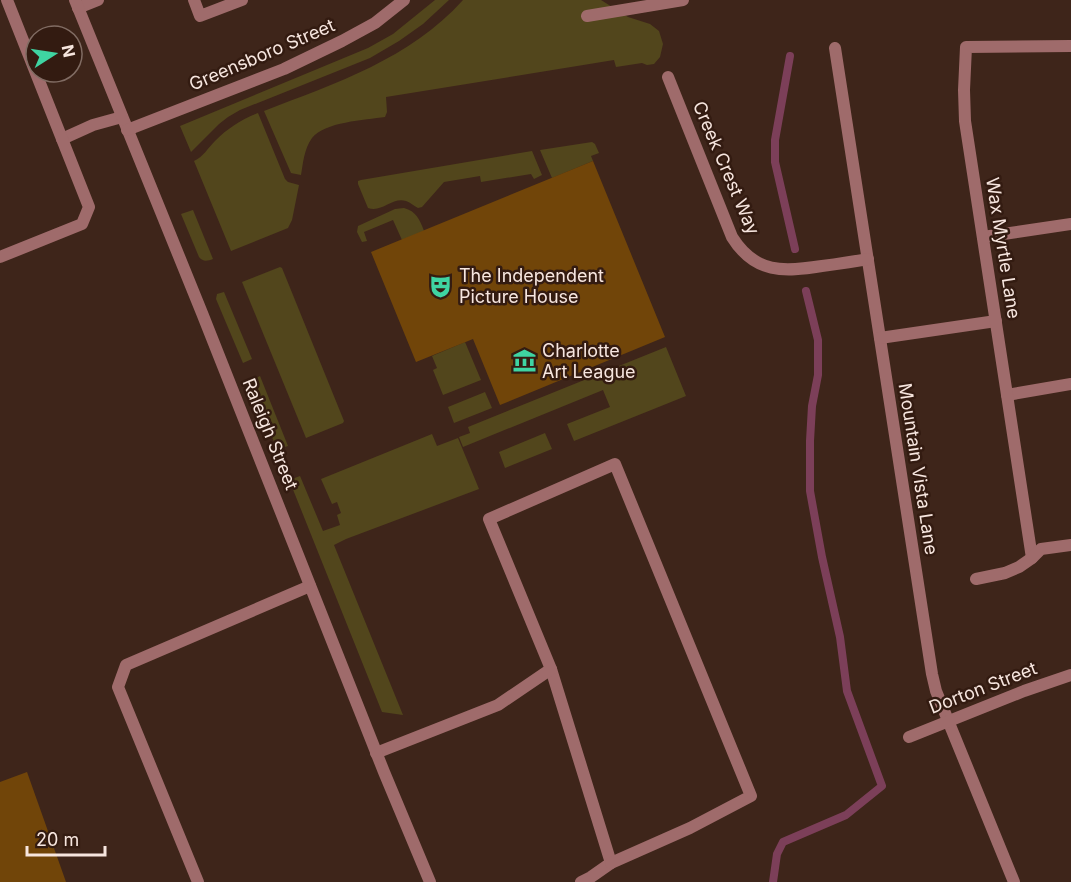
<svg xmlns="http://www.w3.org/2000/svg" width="1071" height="882" viewBox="0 0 1071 882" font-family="Inter,sans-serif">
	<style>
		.grass { fill: #52461c }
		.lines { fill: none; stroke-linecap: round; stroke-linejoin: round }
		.stream { stroke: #7c3f59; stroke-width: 8 }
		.building { fill: #714509 }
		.lane { stroke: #9f6b6b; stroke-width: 12 }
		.street { stroke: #9f6b6b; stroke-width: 12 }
		.labels { text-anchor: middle; stroke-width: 5; stroke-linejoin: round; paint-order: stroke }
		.street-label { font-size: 18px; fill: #f7e6df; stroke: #331b11 }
		.poi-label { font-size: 18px; fill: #f7e6df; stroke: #331b11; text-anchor: start }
	</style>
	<rect width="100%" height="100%" fill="#3e251a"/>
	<!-- grass -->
	<g class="grass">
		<polygon points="435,0 449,0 423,24 399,41 370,58 240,110 228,117 219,124 191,152 180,126 368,48 393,34"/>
		<path d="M 463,0 L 601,0 L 628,17 L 650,24 L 659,31 L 663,44 L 660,57 L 654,64 L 647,65 L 642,63 L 616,67 L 614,60 L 386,97 L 387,112 L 385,117 C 365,120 324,122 312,138 C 304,149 303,163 301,175 L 291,173 L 264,111 C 336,83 410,59 463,0 Z"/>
		<path d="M 258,113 L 285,179 L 288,182 L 299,185 L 292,220 L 288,228 L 231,251 L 194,161 C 203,157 208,148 215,141 C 228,128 241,120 258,113 Z"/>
		<polygon points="592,142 595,144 599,153 591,156 593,161 552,178 540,150"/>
		<path d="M 532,151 L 542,175 L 534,179 L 531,174 L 481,182 L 480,176 L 444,182 L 422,207 L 418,208 C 414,206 410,202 406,201 C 392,197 382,213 368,208 L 358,184 L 358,181 L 361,180 Z"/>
		<path d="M 404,208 C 416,211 420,220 424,231 L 402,240 L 393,220 L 364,232 L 367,241 L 362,242 L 357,232 L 358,226 L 395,209 Z"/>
		<path d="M 193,210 L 213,259 C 207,261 203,262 199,257 L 181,214 Z"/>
		<polygon points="280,267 282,268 344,421 343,423 306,438 242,282"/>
		<polygon points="224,292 252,359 243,363 216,299 217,294"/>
		<polygon points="465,342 481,380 443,395 433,370 437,368 432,356"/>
		<polygon points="666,347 686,396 574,441 567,424 610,407 603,390 463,447 459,437 470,433 468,427"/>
		<polygon points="260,376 288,446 281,448 276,447 250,381"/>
		<polygon points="485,392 492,408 454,423 448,407"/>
		<polygon points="545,433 552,449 505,468 499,452"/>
		<polygon points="432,434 437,446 458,438 479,489 346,539 334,545 403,715 382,712 290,482 292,479 300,476 323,531 340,525 337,515 341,513 337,502 332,504 321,479"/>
	</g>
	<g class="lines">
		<!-- stream -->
		<g class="stream">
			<polyline points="790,56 775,140 775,162 795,249"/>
			<polyline points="773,882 777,854 783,842 846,815 882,786 847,691 840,637 822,557 810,491 810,441 812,406 818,375 818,340 806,291"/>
		</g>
	</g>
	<!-- building -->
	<g class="building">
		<polygon points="593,161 665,337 500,405 473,339 416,362 371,252"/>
		<polygon points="27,772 66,882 0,882 0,782"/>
	</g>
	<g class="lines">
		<!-- lane -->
		<g class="lane">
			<polyline points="194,0 200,16 242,0"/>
			<polyline points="78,8 98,0"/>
			<polyline points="587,16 683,0"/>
			<polyline points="62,139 93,125 122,117"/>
			<polyline points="0,257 82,224 89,207 7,0"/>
			<polyline points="551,669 611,863 591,877 581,882"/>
			<polyline points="376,753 498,705 551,669 489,519 615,464 751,796 690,828 611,863"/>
			<polyline points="198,882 118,687 126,665 310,586"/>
		</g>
		<!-- street -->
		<g class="street">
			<polyline points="75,0 202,313 384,772 430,882"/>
			<polyline points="835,48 932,674 936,691 1014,882"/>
			<path d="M 668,77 L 732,237 C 755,274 784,272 822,266 C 837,264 852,262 868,259"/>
			<polyline points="127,130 284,69 342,41 375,23 404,0"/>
			<polyline points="983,237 1071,224"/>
			<polyline points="880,338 996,321"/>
			<polyline points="1007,395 1071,384"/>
			<polyline points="1032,558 965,121 964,90 966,47 1071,46"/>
			<polyline points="976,579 1005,573 1019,567 1032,558 1041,549 1071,545"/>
			<polyline points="909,737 1024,691 1071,675"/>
		</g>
	</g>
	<!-- icons -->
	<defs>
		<symbol id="theatre-bare" viewBox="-9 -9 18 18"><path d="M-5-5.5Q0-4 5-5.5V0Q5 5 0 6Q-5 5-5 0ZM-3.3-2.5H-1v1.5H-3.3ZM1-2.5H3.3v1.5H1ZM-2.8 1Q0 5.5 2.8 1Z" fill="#3fd4a2" stroke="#331b11" stroke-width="2.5" paint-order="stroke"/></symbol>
		<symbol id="museum-bare" viewBox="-9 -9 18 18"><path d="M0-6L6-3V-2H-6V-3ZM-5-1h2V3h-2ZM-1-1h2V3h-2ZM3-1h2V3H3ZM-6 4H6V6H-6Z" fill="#3fd4a2" stroke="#331b11" stroke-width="2.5" paint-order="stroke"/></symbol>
	</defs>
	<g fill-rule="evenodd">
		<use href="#theatre-bare" x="424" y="270" width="33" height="33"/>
		<use href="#museum-bare" x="508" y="344" width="33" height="33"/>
	</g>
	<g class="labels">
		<!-- street labels -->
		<g class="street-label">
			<text transform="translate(262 55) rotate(-23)" y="6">Greensboro Street</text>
			<text transform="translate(726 168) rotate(67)" y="6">Creek Crest Way</text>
			<text transform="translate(1003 248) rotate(81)" y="6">Wax Myrtle Lane</text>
			<text transform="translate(270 434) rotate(68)" y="6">Raleigh Street</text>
			<text transform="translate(918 469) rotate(81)" y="6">Mountain Vista Lane</text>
			<text transform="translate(983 688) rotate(-21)" y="6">Dorton Street</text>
		</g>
		<!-- poi labels -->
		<g class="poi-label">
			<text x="459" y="282">The Independent<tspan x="459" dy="21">Picture House</tspan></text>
			<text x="542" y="357">Charlotte<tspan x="542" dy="21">Art League</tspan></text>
		</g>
	</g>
	<!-- north arrow -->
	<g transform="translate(54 54) rotate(78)"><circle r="28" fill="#331b11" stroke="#816c63" stroke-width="1.5"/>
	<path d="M0-4.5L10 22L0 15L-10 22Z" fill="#3fd4a2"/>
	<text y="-9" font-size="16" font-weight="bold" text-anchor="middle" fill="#f7e6df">N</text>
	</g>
	<!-- scale -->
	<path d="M27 846v9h78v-9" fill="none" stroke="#f7e6df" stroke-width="3"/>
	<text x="36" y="846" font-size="18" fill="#f7e6df" stroke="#331b11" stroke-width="4.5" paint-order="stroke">20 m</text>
</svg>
